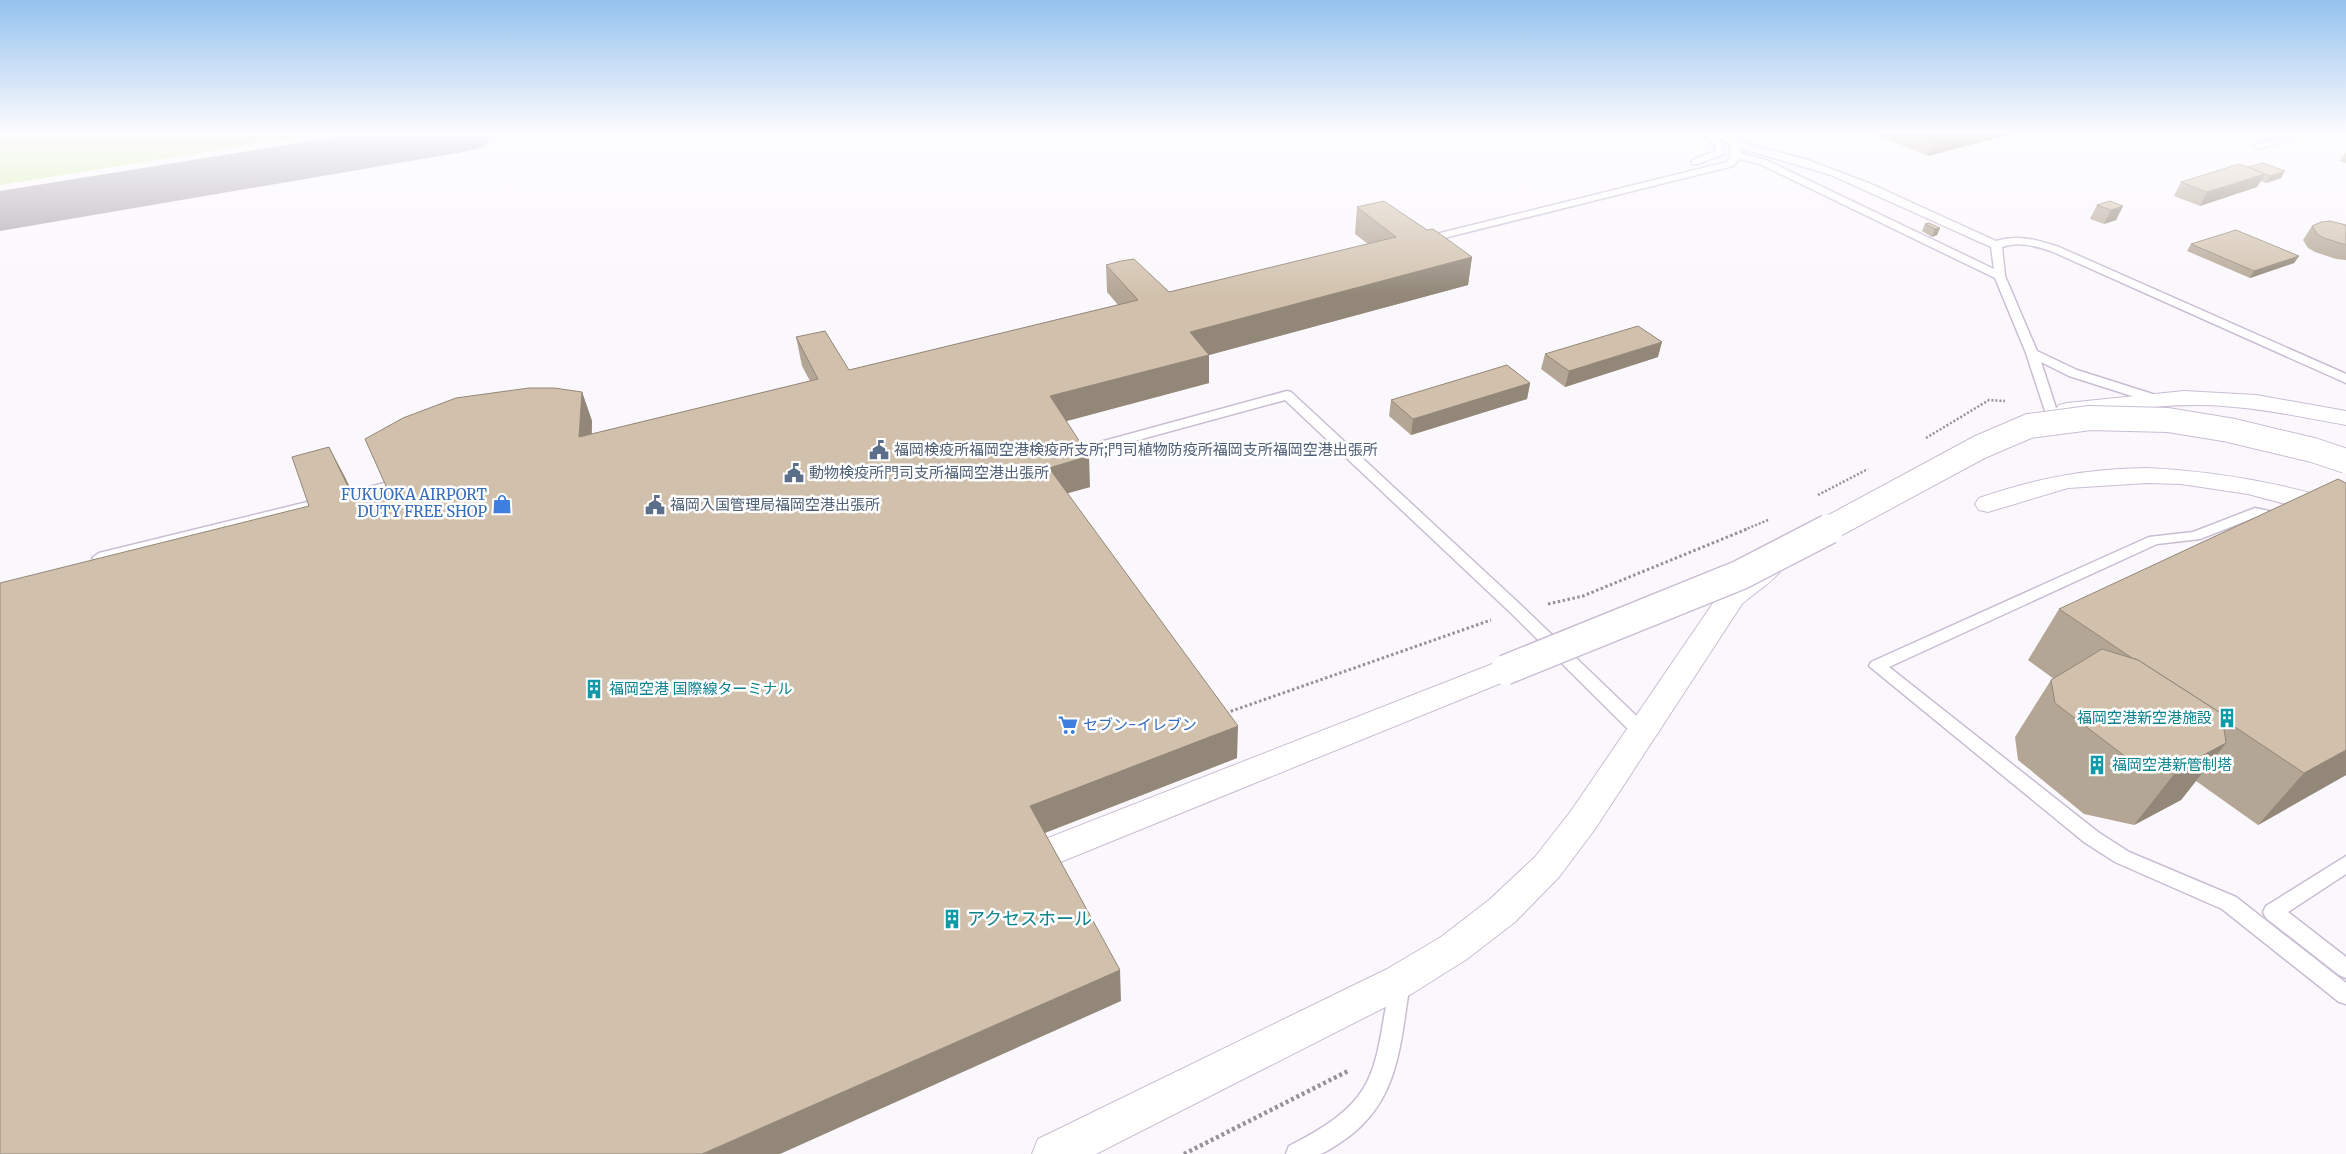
<svg xmlns="http://www.w3.org/2000/svg" width="2346" height="1154" viewBox="0 0 2346 1154" font-family="Merriweather,'Noto Sans JP',serif">
	<style>
		.green { fill: #d4f0ac }
		.lines { fill: none; stroke-linecap: round; stroke-linejoin: round }
		.taxiway { fill: #aba7ae; fill-rule: evenodd }
		.service-casing { stroke: #c9bdd3; stroke-width: 3 }
		.tertiary-casing { stroke: #c9bdd3; stroke-width: 2 }
		.path-far2 { stroke: #959198; stroke-width: 2.5; stroke-dasharray: 2 2; stroke-linecap: butt }
		.path-far1 { stroke: #959198; stroke-width: 3; stroke-dasharray: 2.5 2.5; stroke-linecap: butt }
		.path { stroke: #959198; stroke-width: 4.5; stroke-dasharray: 3 3; stroke-linecap: butt }
		.service { fill: #fff; fill-rule: evenodd }
		.tertiary { fill: #fff; fill-rule: evenodd }
		.tertiary-bridge-far1-casing { stroke: #c9bdd3; stroke-width: 26; stroke-linecap: butt }
		.tertiary-bridge-casing { stroke: #c9bdd3; stroke-width: 32; stroke-linecap: butt }
		.tertiary-bridge-far1 { stroke: #fff; stroke-width: 24 }
		.tertiary-bridge { stroke: #fff; stroke-width: 29 }
		.wall { fill: #b4a694 }
		.shaded-wall { fill: #928778 }
		.building { fill: #d1c1ac; stroke: #928778 }
		.labels { text-anchor: middle; stroke-width: 5; stroke-linejoin: round; paint-order: stroke }
		.service-label { font-size: 15px; fill: #4e5e75; stroke: #fff; text-anchor: start }
		.shop-label { font-size: 15px; fill: #366cbe; stroke: #fff; text-anchor: end }
		.culture-label { font-size: 15px; fill: #0d838f; stroke: #fff; text-anchor: start }
		.near-culture-label { font-size: 18px; fill: #0d838f; stroke: #fff; text-anchor: start }
	</style>
	<rect width="100%" height="100%" fill="#fbf8fd"/>
	<!-- green -->
	<polygon class="green" points="0,134 320,134 0,185"/>
	<g class="lines">
		<!-- taxiway -->
		<polygon class="taxiway" points="353,134 493,134 484,147 463,152 0,231 0,191"/>
		<defs>
			<g id="service">
				<polygon points="1700,134 1710,134 1722,142 1724,154 1698,164 1692,164 1692,160 1716,151 1715,145"/>
				<path d="M 1718,134 L 1728,134 L 1735,141 L 1805,159 L 1871,184 L 1996,241 C 2018,234 2038,240 2059,247 L 2346,374 L 2346,383 L 2051,251 C 2035,246 2018,241 2002,247 L 2005,276 L 2037,351 L 2077,370 L 2162,397 L 2164,400 L 2162,403 L 2154,403 L 2069,376 L 2041,362 L 2057,411 L 2051,415 L 2046,414 L 2026,353 L 1995,278 L 1760,164 L 1739,159 L 1733,166 L 1424,243 L 1419,240 L 1420,238 L 1727,162 L 1731,156 L 1729,145 ZM 1740,148 L 1831,175 L 1991,247 L 1994,269 L 1766,160 L 1741,153 Z"/>
				<polygon points="2290,134 2305,134 2258,149 2253,146"/>
				<polygon points="1287,391 1291,392 1523,607 1648,727 1651,732 1648,737 1642,738 1636,737 1513,615 1285,400 1105,449 1098,445 1100,442"/>
				<polygon points="397,480 404,484 402,487 99,563 92,558 99,553"/>
				<polygon points="2255,508 2288,515 2290,518 2283,522 2256,517 2200,539 2157,544 1889,667 2098,832 2129,852 2236,897 2346,983 2346,1004 2339,1002 2222,909 2115,862 2084,842 1869,666 1871,662 2149,537 2193,532"/>
				<polygon points="2346,856 2346,874 2288,912 2346,957 2346,978 2339,975 2266,918 2263,912 2266,906"/>
				<path d="M 1400,974 L 1407,977 L 1410,983 C 1400,1043 1400,1099 1347,1138 C 1339,1143 1329,1151 1320,1154 C 1310,1154 1296,1154 1286,1154 L 1289,1146 C 1380,1100 1373,1075 1390,983 L 1393,977 Z"/>
			</g>
			<g id="tertiary">
				<path d="M 2184,391 L 2256,395 L 2346,411 L 2346,425 C 2298,416 2250,406 2201,405 C 2156,404 2112,413 2067,417 L 2059,415 L 2055,410 L 2059,405 L 2067,403 Z"/>
				<path d="M 2147,468 C 2215,471 2281,483 2346,503 L 2346,520 L 2248,494 L 2181,484 L 2147,483 L 2068,488 L 1988,512 L 1979,510 L 1975,504 L 1979,498 C 2038,478 2084,469 2147,468 Z"/>
				<path d="M 1768,560 L 1778,563 L 1782,569 C 1775,580 1753,594 1742,604 L 1595,829 L 1559,877 L 1515,922 L 1467,959 L 1413,993 L 1096,1154 L 1032,1154 L 1038,1139 L 1387,969 L 1441,937 L 1489,900 L 1535,857 L 1571,811 L 1722,590 C 1736,578 1749,565 1768,560 Z"/>
				<polygon points="1505,659 1516,663 1520,670 1516,677 1031,874 1019,878 1007,874 1002,864 1007,854"/>
			</g>
		</defs>
		<!-- service casing -->
		<use href="#service" class="service-casing"/>
		<!-- tertiary casing -->
		<use href="#tertiary" class="tertiary-casing"/>
		<!-- path-far2 -->
		<g class="path-far2">
			<polyline points="1926,438 1989,400 2005,401"/>
			<polyline points="1818,495 1868,469"/>
			<polyline points="1744,530 1768,520"/>
		</g>
		<!-- path-far1 -->
		<g class="path-far1">
			<polyline points="1548,604 1583,596 1747,529"/>
			<polyline points="1226,713 1491,620"/>
		</g>
		<!-- path -->
		<polyline class="path" points="1184,1154 1350,1070"/>
		<!-- service -->
		<use href="#service" class="service"/>
		<!-- tertiary -->
		<use href="#tertiary" class="tertiary"/>
		<defs>
			<polyline id="tertiary-bridge-far1" points="1826,530 1980,447 2029,426 2090,418 2168,420 2229,430 2313,450 2346,461"/>
			<polyline id="tertiary-bridge" points="1505,670 1740,575 1829,529"/>
		</defs>
		<!-- tertiary-bridge-far1 casing -->
		<use href="#tertiary-bridge-far1" class="tertiary-bridge-far1-casing"/>
		<!-- tertiary-bridge casing -->
		<use href="#tertiary-bridge" class="tertiary-bridge-casing"/>
		<!-- tertiary-bridge-far1 -->
		<use href="#tertiary-bridge-far1" class="tertiary-bridge-far1"/>
		<!-- tertiary-bridge -->
		<use href="#tertiary-bridge" class="tertiary-bridge"/>
	</g>
	<!-- wall -->
	<g class="wall">
		<polygon points="1876,134 2011,134 1928,156"/>
		<polygon points="2346,152 2346,163 2340,161"/>
		<polygon points="2239,164 2281,178 2266,183 2261,181 2257,187 2200,206 2174,196 2181,182"/>
		<polygon points="2097,205 2123,206 2116,220 2104,224 2090,219"/>
		<polygon points="1357,207 1427,230 1472,257 1468,285 1209,355 1209,383 1066,421 1090,487 1067,493 1237,758 1045,833 1121,1001 309,506 329,447 354,496 386,486 582,392 592,421 592,434 810,381 802,366 796,337 849,370 1118,305 1107,292 1106,265 1169,292 1368,244 1355,234"/>
		<polygon points="1925,224 1940,228 1937,235 1932,237 1922,231"/>
		<polygon points="2346,225 2346,260 2336,259 2315,252 2308,248 2303,240 2312,226"/>
		<polygon points="2191,244 2299,256 2294,263 2250,278 2187,251"/>
		<polygon points="1545,354 1658,357 1565,387 1541,369"/>
		<polygon points="1530,383 1527,399 1411,435 1389,416 1391,400"/>
		<polygon points="2059,609 2346,775 2258,825 2196,781 2181,800 2134,825 2084,814 2018,760 2015,737 2051,680 2054,679 2028,660"/>
	</g>
	<!-- shaded-wall -->
	<g class="shaded-wall">
		<polygon points="1937,134 2011,134 1928,156"/>
		<polygon points="2285,171 2281,178 2266,183 2270,176"/>
		<polygon points="2265,174 2257,187 2200,206 2207,192"/>
		<polygon points="2123,206 2116,220 2104,224 2111,210"/>
		<polygon points="1940,228 1937,235 1932,237 1935,229"/>
		<polygon points="2299,256 2294,263 2250,278 2254,271"/>
		<polygon points="1472,257 1468,285 1209,355 1209,383 1052,425 1050,396 1190,332"/>
		<polygon points="1662,342 1658,357 1565,387 1569,371"/>
		<polygon points="1530,383 1527,399 1411,435 1413,419"/>
		<polygon points="582,392 592,421 590,467 579,437"/>
		<polygon points="329,447 345,477 369,527 353,497"/>
		<polygon points="1089,456 1090,487 1051,498 1049,468"/>
		<polygon points="1238,726 1237,758 1034,837 1030,806"/>
		<polygon points="2226,743 2181,800 2134,825 2179,768"/>
		<polygon points="2346,750 2346,775 2258,825 2304,773"/>
		<polygon points="1120,970 1121,1001 780,1154 702,1154"/>
	</g>
	<!-- building -->
	<g class="building">
		<polygon points="2263,163 2285,171 2270,176 2248,167"/>
		<polygon points="2239,164 2265,174 2207,192 2181,182"/>
		<polygon points="1384,201 1427,230 1433,229 1472,257 1190,332 1209,355 1050,396 1089,456 1049,468 1238,726 1030,806 1120,970 702,1154 0,1154 0,583 309,506 292,457 329,447 353,497 386,486 365,439 403,418 456,398 529,388 554,388 582,392 579,437 818,379 796,337 825,331 849,370 1138,300 1106,265 1121,261 1134,259 1169,292 1396,237 1357,207"/>
		<polygon points="2110,201 2123,206 2111,210 2097,205"/>
		<polygon points="2330,221 2346,225 2346,245 2324,238 2317,234 2312,226 2321,222"/>
		<polygon points="1929,223 1940,228 1935,229 1925,224"/>
		<polygon points="2236,230 2299,256 2254,271 2191,244"/>
		<polygon points="1638,326 1662,342 1569,371 1545,354"/>
		<polygon points="1507,365 1530,383 1413,419 1391,400"/>
		<polygon points="2338,479 2346,483 2346,750 2304,773 2223,719 2222,714 2138,660 2132,658 2059,609"/>
		<polygon points="2102,649 2138,660 2222,714 2226,743 2179,768 2126,757 2055,703 2051,680"/>
	</g>
	<!-- sky -->
	<linearGradient id="sky" x2="0" y2="1"><stop stop-color="#95c2ee"/><stop offset="0.45" stop-color="#fdfcfe"/><stop offset="1" stop-color="#fdfcfe" stop-opacity="0"/></linearGradient>
	<rect width="2346" height="295" fill="url(#sky)"/>
	<!-- icons -->
	<defs>
		<symbol id="civic-bare" viewBox="-9 -9 18 18"><path d="M-.6-6.5H3V-4.5H.6V-3L4-1V1h2V6H-6V1h2V-1L-.6-3ZM-1.2 2.5V6h2.4V2.5Z" fill="#5c6f8a" stroke="#fff" stroke-width="2.5" paint-order="stroke"/></symbol>
		<symbol id="shop-bare" viewBox="-9 -9 18 18"><path d="M-5-2.5h2.3a2.7 3.5 0 0 1 5.4 0H5L5.5 6h-11ZM-1.5-2.5h3a1.5 2.3 0 0 0-3 0Z" fill="#3f7fe0" stroke="#fff" stroke-width="2.5" paint-order="stroke"/></symbol>
		<symbol id="building-bare" viewBox="-9 -9 18 18"><path d="M-4-6H4V6H1V3H-1V6H-4ZM-2.5-4.3h1.7v1.8h-1.7ZM.8-4.3h1.7v1.8H.8ZM-2.5-1h1.7V.8h-1.7ZM.8-1h1.7V.8H.8Z" fill="#0f9aa8" stroke="#fff" stroke-width="2.5" paint-order="stroke"/></symbol>
		<symbol id="supermarket-bare" viewBox="-9 -9 18 18"><path d="M-6-5.5h2.5l.6 2H6L4.5 2H-2.5L-4.4-4H-6ZM-1.5 3.2a1.3 1.3 0 1 0 .1 0ZM3 3.2a1.3 1.3 0 1 0 .1 0Z" fill="#3f7fe0" stroke="#fff" stroke-width="2.5" paint-order="stroke"/></symbol>
	</defs>
	<g fill-rule="evenodd">
		<use href="#civic-bare" x="865" y="436" width="28" height="28"/>
		<use href="#civic-bare" x="780" y="459" width="28" height="28"/>
		<use href="#shop-bare" x="488" y="490" width="28" height="28"/>
		<use href="#civic-bare" x="641" y="491" width="28" height="28"/>
		<use href="#building-bare" x="580" y="675" width="28" height="28"/>
		<use href="#building-bare" x="2213" y="704" width="28" height="28"/>
		<use href="#supermarket-bare" x="1054" y="711" width="28" height="28"/>
		<use href="#building-bare" x="2083" y="751" width="28" height="28"/>
		<use href="#building-bare" x="938" y="905" width="28" height="28"/>
	</g>
	<g class="labels">
		<!-- service labels -->
		<g class="service-label">
			<text x="894" y="455">福岡検疫所福岡空港検疫所支所;門司植物防疫所福岡支所福岡空港出張所</text>
			<text x="809" y="478">動物検疫所門司支所福岡空港出張所</text>
			<text x="670" y="510">福岡入国管理局福岡空港出張所</text>
		</g>
		<!-- shop labels -->
		<g class="shop-label">
			<text x="487" y="500">FUKUOKA AIRPORT<tspan x="487" dy="17">DUTY FREE SHOP</tspan></text>
			<text x="1083" y="730" text-anchor="start">セブン-イレブン</text>
		</g>
		<!-- culture labels -->
		<g class="culture-label">
			<text x="609" y="694">福岡空港 国際線ターミナル</text>
			<text x="2212" y="723" text-anchor="end">福岡空港新空港施設</text>
			<text x="2112" y="770">福岡空港新管制塔</text>
		</g>
		<!-- near-culture labels -->
		<g class="near-culture-label">
			<text x="967" y="925">アクセスホール</text>
		</g>
	</g>
</svg>
